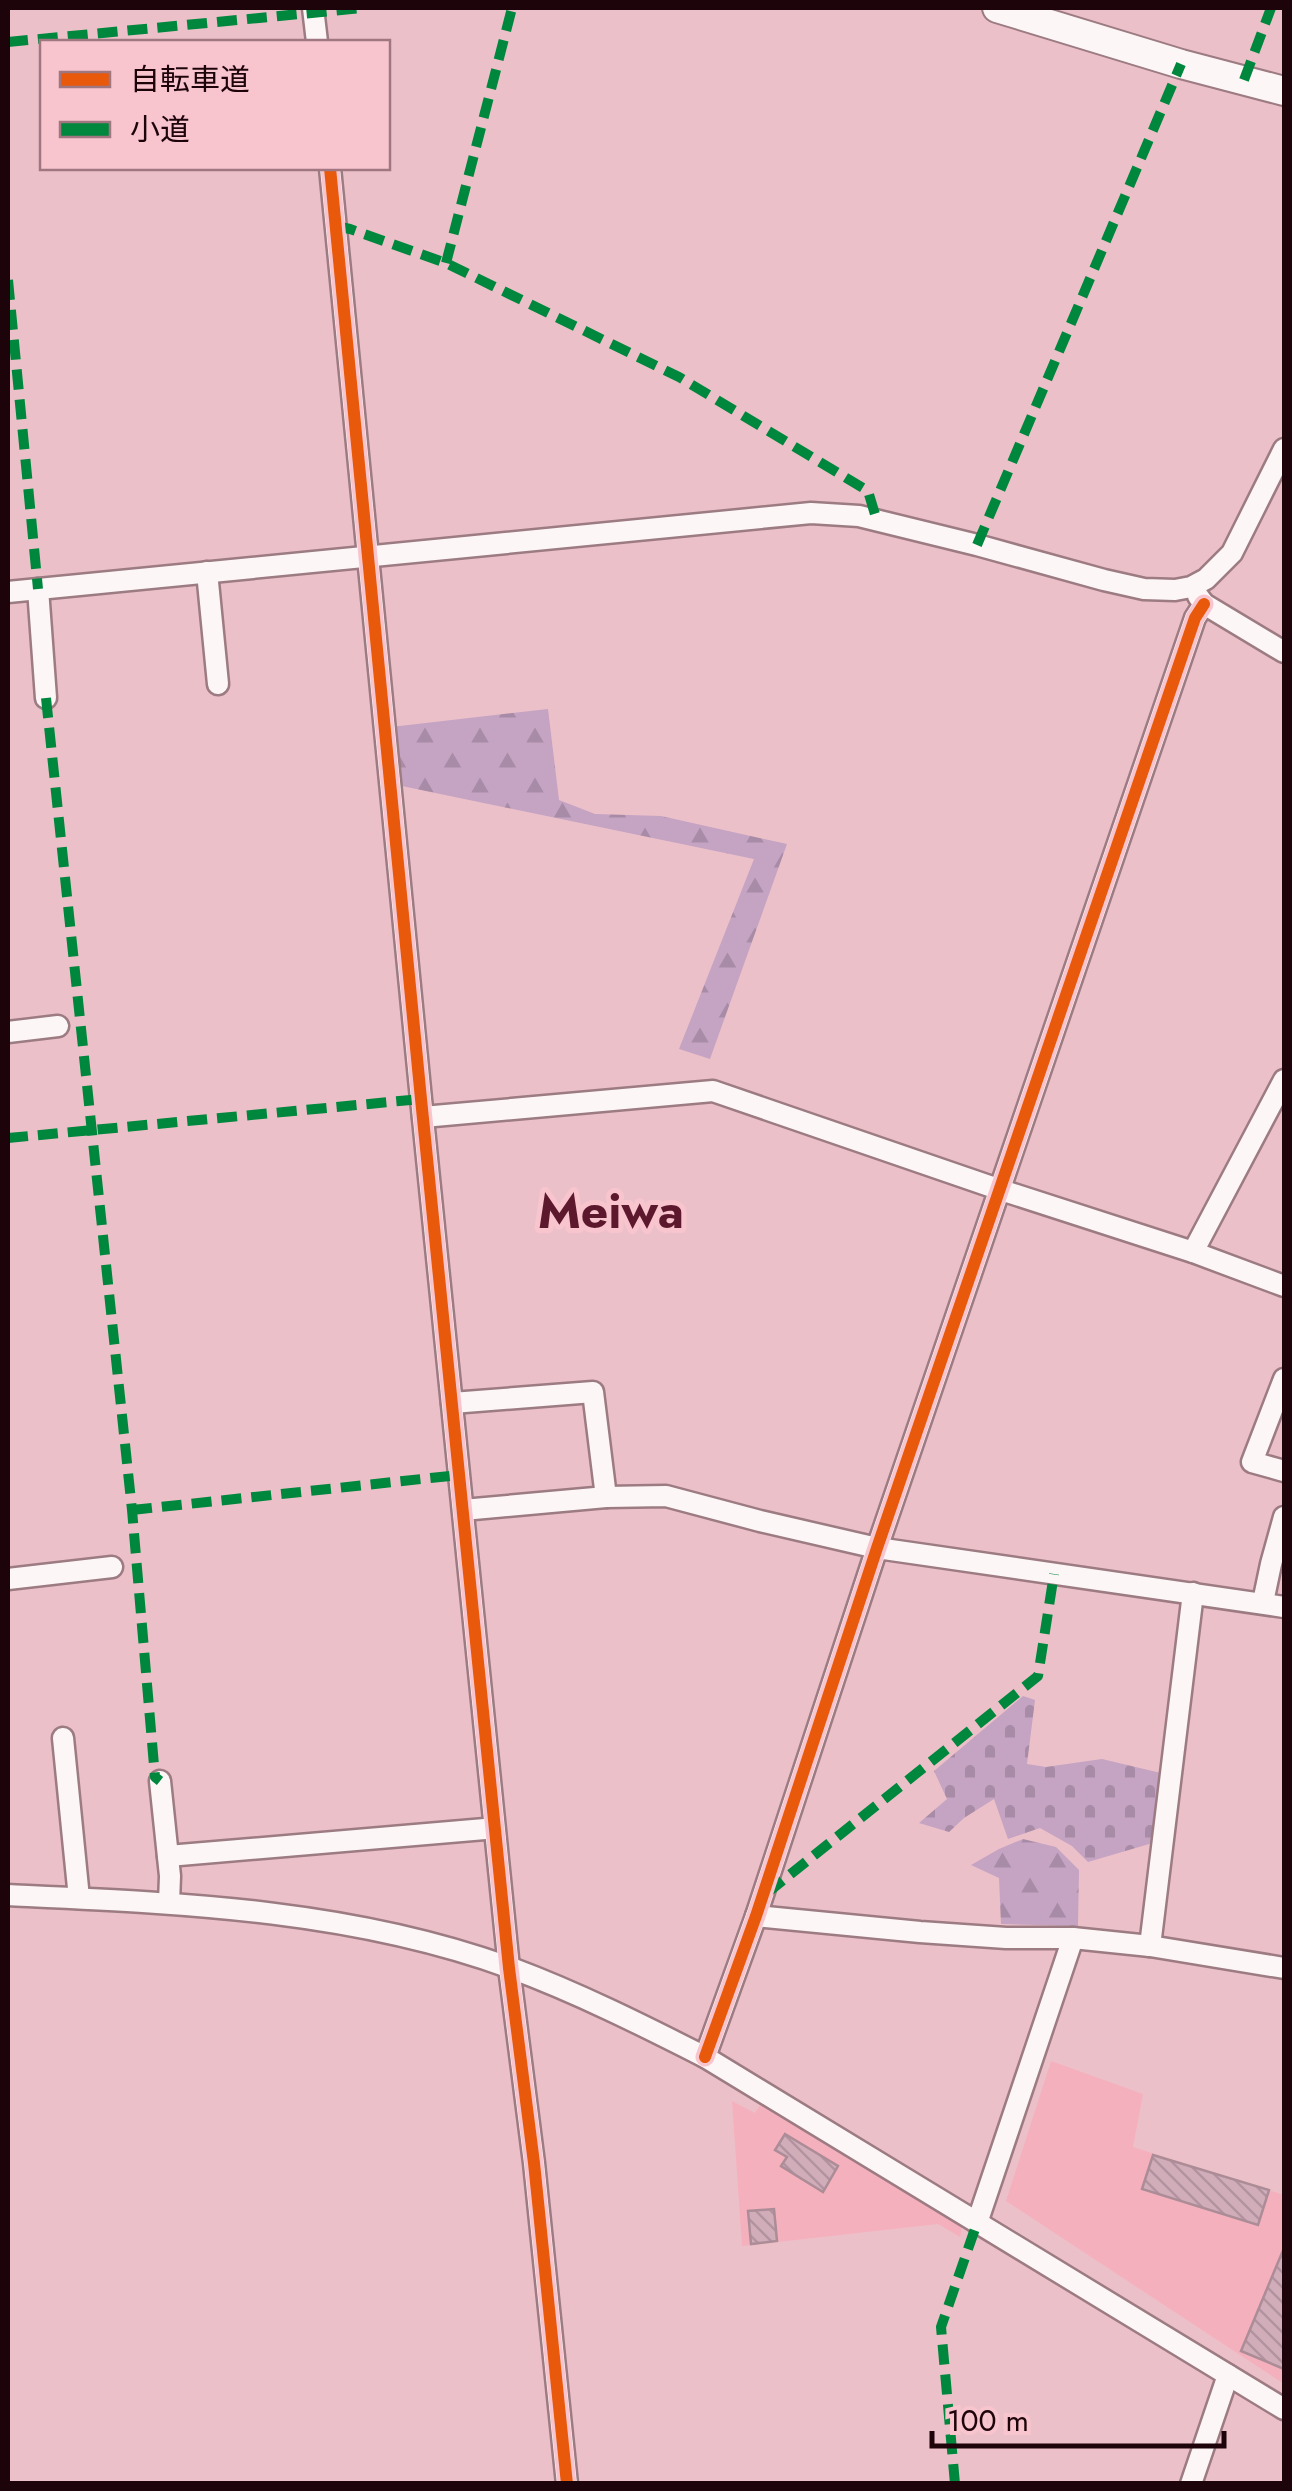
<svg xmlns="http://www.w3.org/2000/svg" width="1292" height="2491" viewBox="0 0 1292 2491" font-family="Jost,'Noto Sans JP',sans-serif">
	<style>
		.built { fill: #f5b0be }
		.forest { fill: url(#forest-firs) }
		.cemetery { fill: url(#cemetery-stones) }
		.building { fill: url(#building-back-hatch); stroke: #ac8c96; stroke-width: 2.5 }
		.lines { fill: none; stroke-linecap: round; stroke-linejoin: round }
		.minor-casing { stroke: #9c7b82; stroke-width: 25 }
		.major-casing { stroke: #9c7b82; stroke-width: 32 }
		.minor { stroke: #fcf6f7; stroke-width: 20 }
		.major { stroke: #fcf6f7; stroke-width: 28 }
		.quiet { stroke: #00873e; stroke-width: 10; stroke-dasharray: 20 10; stroke-linecap: butt }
		.cycleway-casing { stroke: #f8c5ce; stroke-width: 19 }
		.cycleway { stroke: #e8590c; stroke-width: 12 }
		.labels { text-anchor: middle; stroke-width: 10; stroke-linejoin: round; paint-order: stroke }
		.district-label { font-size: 48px; font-weight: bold; fill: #5c192d; stroke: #f8c5ce }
	</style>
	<defs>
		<pattern id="forest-firs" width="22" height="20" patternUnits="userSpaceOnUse" patternTransform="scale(2.5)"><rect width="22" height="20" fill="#c4a3c3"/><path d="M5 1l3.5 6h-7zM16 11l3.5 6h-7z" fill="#a88ba6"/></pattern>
		<pattern id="cemetery-stones" width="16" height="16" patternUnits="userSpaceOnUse" patternTransform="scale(2.5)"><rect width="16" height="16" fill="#c4a3c3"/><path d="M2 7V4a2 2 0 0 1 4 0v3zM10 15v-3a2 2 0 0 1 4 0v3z" fill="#a88ba6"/></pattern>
		<pattern id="building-back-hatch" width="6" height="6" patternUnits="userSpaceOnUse" patternTransform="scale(2.5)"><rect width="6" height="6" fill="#d1adba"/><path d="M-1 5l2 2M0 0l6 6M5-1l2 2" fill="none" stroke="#b3939f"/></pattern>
	</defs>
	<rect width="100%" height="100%" fill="#ecc0c8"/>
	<!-- built -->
	<g class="built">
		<polygon points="1051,2061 1143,2094 1133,2147 1284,2195 1284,2384 1006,2201"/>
		<polygon points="732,2101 755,2113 760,2105 861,2164 962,2227 960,2237 938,2224 742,2246"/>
	</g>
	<!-- forest -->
	<g class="forest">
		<polygon points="548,709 559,800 595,814 661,816 787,844 710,1059 679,1049 754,859 397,785 391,727"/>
		<polygon points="1023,1839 1056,1847 1079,1870 1078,1926 1001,1924 999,1878 971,1865 999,1849"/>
	</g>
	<!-- cemetery -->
	<polygon class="cemetery" points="1023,1696 1035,1700 1027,1764 1046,1767 1102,1759 1165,1774 1156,1842 1088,1862 1072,1846 1040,1828 1008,1839 994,1799 964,1818 949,1832 919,1823 947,1799 934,1771"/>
	<!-- building -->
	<g class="building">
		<polygon points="785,2134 838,2166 823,2192 781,2166 787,2157 775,2150"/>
		<polygon points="1153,2155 1269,2190 1258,2225 1142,2189"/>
		<polygon points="774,2209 777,2241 751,2244 748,2211"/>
		<polygon points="1284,2248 1284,2369 1241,2351"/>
	</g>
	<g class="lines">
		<defs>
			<g id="minor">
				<polyline points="313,8 317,42"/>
				<polyline points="330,168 421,1099 509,1968 534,2163 567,2484"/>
				<polyline points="207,572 218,684"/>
				<polyline points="38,589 46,698"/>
				<polyline points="8,592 811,513 859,516 977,545 1104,580 1144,589 1175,590 1191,587 1206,579 1232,553 1284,449"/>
				<polyline points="1198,596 1204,604 1284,652"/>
				<polyline points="8,1032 58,1026"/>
				<polyline points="423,1117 713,1091 1001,1190 1193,1252 1284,1286"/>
				<polyline points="1193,1252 1284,1080"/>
				<polyline points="1284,1379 1252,1462 1284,1471"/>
				<polyline points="452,1403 593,1392 606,1497"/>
				<polyline points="463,1510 606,1497 666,1496 760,1521 877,1548 1284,1607"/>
				<polyline points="8,1579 112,1567"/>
				<polyline points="1263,1602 1271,1564 1284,1517"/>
				<polyline points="63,1738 79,1898"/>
				<polyline points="160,1781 170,1876 169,1903"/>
				<polyline points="168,1856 485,1829"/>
				<path d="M 8,1895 C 177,1903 350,1909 511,1968 C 578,1993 642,2025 705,2057 L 1284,2409"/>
				<polyline points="756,1916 920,1932 1006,1938 1073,1938 1150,1946 1284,1968"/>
				<polyline points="1150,1946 1193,1593"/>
				<polyline points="705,2057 756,1916 877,1548 1195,618 1204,604"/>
				<polyline points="977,2223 1073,1938"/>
				<polyline points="1191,2484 1228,2375"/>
			</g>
			<polyline id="major" points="997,8 1181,64 1284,91"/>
		</defs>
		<!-- minor casing -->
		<use href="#minor" class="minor-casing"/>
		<!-- major casing -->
		<use href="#major" class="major-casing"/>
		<!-- minor -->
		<use href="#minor" class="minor"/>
		<!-- major -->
		<use href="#major" class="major"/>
		<!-- quiet -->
		<g class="quiet">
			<polyline points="8,42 363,8"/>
			<polyline points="1244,80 1271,8"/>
			<polyline points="336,226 350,229 446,263 679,377 868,491 877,521"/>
			<polyline points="446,263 512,8"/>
			<polyline points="8,280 38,589"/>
			<polyline points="977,545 1181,64"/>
			<polyline points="46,698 132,1510 155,1777 160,1781"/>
			<polyline points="8,1138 421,1099"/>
			<polyline points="132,1510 459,1475"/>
			<polyline points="767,1893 1038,1676 1054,1574"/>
			<polyline points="955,2484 941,2327 977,2223"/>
		</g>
		<defs>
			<g id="cycleway">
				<polyline points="330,168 421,1099 509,1968 534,2163 567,2484"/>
				<polyline points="705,2057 756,1916 877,1548 1195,618 1204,604"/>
			</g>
		</defs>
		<!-- cycleway casing -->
		<use href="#cycleway" class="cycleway-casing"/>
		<!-- cycleway -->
		<use href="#cycleway" class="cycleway"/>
	</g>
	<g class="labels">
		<!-- district labels -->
		<g class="district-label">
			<text x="611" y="1228">Meiwa</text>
		</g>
	</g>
	<!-- border -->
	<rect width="1292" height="2491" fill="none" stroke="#1d030a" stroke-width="20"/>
	<!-- legend -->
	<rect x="40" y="40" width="350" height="130" fill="#f8c5ce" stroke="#a07780" stroke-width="2.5"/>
	<rect x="60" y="72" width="50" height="15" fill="#e8590c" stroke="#a07780" stroke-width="2.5"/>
	<text x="130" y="90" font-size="30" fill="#1d030a">自転車道</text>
	<rect x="60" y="122" width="50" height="15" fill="#00873e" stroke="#a07780" stroke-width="2.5"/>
	<text x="130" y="140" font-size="30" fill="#1d030a">小道</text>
	<!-- scale -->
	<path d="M932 2431v15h292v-15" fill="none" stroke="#1d030a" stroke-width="5"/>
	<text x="947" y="2431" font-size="30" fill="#1d030a" stroke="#f8c5ce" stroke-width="8" paint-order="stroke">100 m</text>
</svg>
